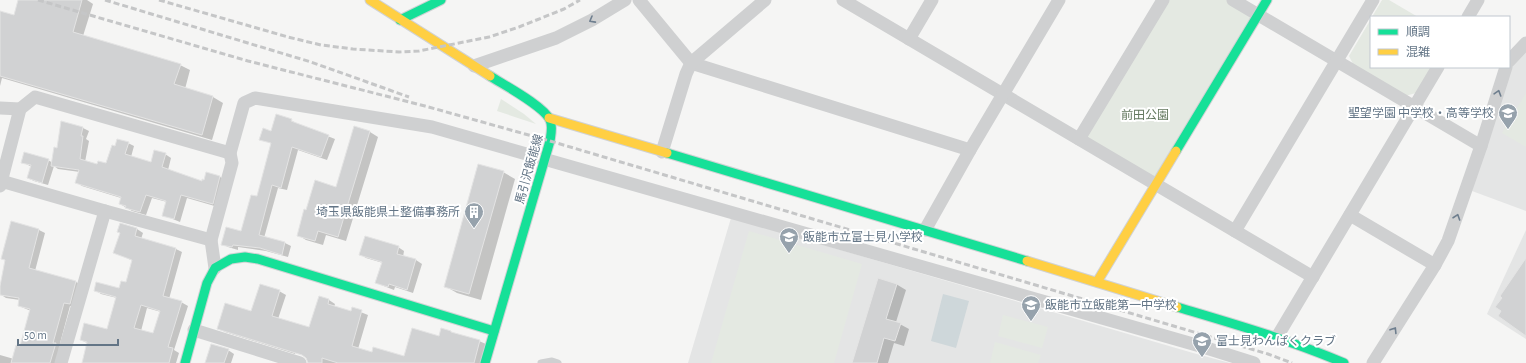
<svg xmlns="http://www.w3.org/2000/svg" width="1526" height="363" viewBox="0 0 1526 363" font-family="'Alegreya Sans','Noto Sans JP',sans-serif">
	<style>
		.built { fill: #e4e5e5 }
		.green { fill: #e4e9e2 }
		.water { fill: #ced7da }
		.shadow { fill: #0003; fill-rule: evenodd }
		.building { fill: #d1d2d3; stroke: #e4e4e4; fill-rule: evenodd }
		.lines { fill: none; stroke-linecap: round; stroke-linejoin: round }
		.fast-casing { stroke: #d0d2d4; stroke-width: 11 }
		.slow-casing { stroke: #d0d2d4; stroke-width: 11 }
		.lane { stroke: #cfd0d1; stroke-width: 7 }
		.street { stroke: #cfd0d1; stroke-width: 13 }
		.fast { stroke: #16e098; stroke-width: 9 }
		.slow { stroke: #ffcf43; stroke-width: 9 }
		.rail { stroke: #c5c6c7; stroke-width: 3; stroke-dasharray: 6 3; stroke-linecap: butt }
		.oneway { stroke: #6e7e8e }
		.labels { text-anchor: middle; stroke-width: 4; stroke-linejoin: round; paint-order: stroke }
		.poi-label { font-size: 12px; fill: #637586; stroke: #fff; text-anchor: start }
		.park-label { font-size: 12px; fill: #63785e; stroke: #fff }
		.street-label { font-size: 12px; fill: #637586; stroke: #fff }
	</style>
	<rect width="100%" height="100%" fill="#f5f5f4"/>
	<!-- built -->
	<g class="built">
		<polygon points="1526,50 1526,211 1472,191 1508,69"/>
		<polygon points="731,218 1193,353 1230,363 688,363"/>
		<polygon points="1526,230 1526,339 1487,314"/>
	</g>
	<!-- green -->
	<g class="green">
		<polygon points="1163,0 1233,0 1258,15 1156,184 1079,139"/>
		<polygon points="1382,0 1389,0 1418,17 1372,17"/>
		<polygon points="1371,19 1371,67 1431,67 1416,93 1405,96 1353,64 1349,56"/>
		<polygon points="1526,93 1526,147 1502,133"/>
		<polygon points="501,99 524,114 536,124 497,111"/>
		<polygon points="749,231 862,264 834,363 711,363"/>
		<polygon points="1003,315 1048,327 1042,348 998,336"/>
		<polygon points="995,342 1041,355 1038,363 990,363"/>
	</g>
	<!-- water -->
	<polygon class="water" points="943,294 969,301 956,348 931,341"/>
	<!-- shadow -->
	<g class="shadow">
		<polygon points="19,0 87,0 93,4 83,36 180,65 190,70 185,89 213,97 223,103 212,140 2,78 0,86 0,12 14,16"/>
		<polygon points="291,120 297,124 335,139 327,160 298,150 287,190 278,188 264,238 285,243 291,246 288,257 266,251 238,247 238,250 228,247 222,244 242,232 257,197 272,144 261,139"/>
		<polygon points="62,122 83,128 89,131 86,139 89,141 85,162 98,166 107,164 116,147 128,143 134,146 131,157 151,163 165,154 171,158 168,170 202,182 205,181 207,173 220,177 226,180 218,207 187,198 180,222 163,215 167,202 152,198 146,215 132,211 120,204 121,198 82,186 76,182 80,172 58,169 54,166 48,185 34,181 28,178 32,167 22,162 48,160 53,163 58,149"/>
		<polygon points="355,127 370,132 378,137 346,241 326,235 323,245 306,240 298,235 336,188"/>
		<polygon points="503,172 515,179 481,300 457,293 445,286"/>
		<polygon points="12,222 39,230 45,233 35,271 76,282 83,286 76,307 70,306 59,347 58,363 0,363 0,355 14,359 21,347 31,311 19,306 20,300 6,298 0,294"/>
		<path d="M 121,225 L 137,229 L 143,233 L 141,239 L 176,249 L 182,252 L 169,299 L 181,302 L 188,306 L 174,350 L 179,353 L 176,363 L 83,363 L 87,343 L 81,340 L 108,330 L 117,298 L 101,294 L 95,290 L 119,289 L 127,283 L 133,261 L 114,252 L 121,233 ZM 147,308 L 161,312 L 154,335 L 141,331 Z"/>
		<polygon points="398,247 404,251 403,257 416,260 422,264 413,293 395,287 394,290 376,283 383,263 366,258 360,254"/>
		<polygon points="896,284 906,290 896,322 909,329 904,346 894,343 888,363 854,363"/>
		<polygon points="279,291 286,295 278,319 310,329 329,300 335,304 334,307 352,312 353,309 368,315 358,349 372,353 404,357 451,332 456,335 479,341 486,344 481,363 319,363 296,350 295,354 225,332 218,328 252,312"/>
		<polygon points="228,350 234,354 231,363 206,363"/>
	</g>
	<!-- building -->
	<g class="building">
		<polygon points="18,0 82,0 73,32 181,64 174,84 213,96 202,135 0,76 0,11 14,15"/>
		<polygon points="276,114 292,119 291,121 329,135 321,157 292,147 281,188 272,185 259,235 285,242 282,255 260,248 233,245 232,247 221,245 226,227 241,231 251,195 257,196 271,143 259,140 263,128 271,131"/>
		<polygon points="61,121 83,127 81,136 83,136 80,159 97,164 98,161 106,163 112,145 115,146 117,139 129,142 125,154 151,162 154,150 166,153 162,167 202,181 202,179 204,180 206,172 220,176 213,204 181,195 174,219 162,216 166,201 146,195 140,212 125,208 126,206 119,204 121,197 75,183 79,170 51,166 54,147 57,148"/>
		<polygon points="354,126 370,131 338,237 318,231 315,241 297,236 304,209 306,210 315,180 336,187"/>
		<polygon points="24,152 49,159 42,183 27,178 31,165 21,163"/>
		<polygon points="478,164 504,171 469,294 444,287"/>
		<polygon points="11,221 39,229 29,268 76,281 70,304 64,303 53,343 56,343 50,363 11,363 16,345 20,346 30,309 18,306 19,298 0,295 0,286 5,260 1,259"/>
		<path d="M 120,223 L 137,228 L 135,236 L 176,248 L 163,296 L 182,301 L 168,347 L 173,348 L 169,363 L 82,363 L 87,342 L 80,340 L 84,323 L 107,329 L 116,297 L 94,291 L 96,282 L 119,288 L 121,281 L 126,282 L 132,260 L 113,253 L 120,233 L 117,232 ZM 141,305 L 160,311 L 153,333 L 134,328 Z"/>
		<polygon points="365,236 399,246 397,254 416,259 407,290 389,284 388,287 375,283 382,262 359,255"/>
		<polygon points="1526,258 1526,336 1498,316 1501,311 1495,307 1502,298 1500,296"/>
		<polygon points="878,278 897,284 886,319 901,323 895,341 884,338 877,363 852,363"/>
		<polygon points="260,284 280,290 272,316 309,327 319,296 329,299 328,304 351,311 352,307 362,310 352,346 372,352 373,347 404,356 412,328 439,336 441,328 451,331 451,332 480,340 474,363 338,363 322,358 322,363 308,363 306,358 302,355 217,329 225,303 251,311"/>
		<polygon points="211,344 229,349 224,363 205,363"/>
	</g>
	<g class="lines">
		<defs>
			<g id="fast">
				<polyline points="400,20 441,0"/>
				<polyline points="1176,151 1267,0"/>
				<polyline points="667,153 1027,261"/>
				<path d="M 1177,307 C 1234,324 1290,340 1344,363"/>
				<polyline points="185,363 207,283 215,268 231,259 245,257 258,259 494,331"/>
				<path d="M 485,363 L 550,141 C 551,134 553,126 550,120 C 544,106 504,85 490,76"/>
			</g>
			<g id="slow">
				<polyline points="370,0 490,76"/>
				<polyline points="549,118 667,153"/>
				<polyline points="1027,261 1177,307"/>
				<polyline points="1097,282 1176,151"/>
			</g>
		</defs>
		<!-- fast casing -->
		<use href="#fast" class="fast-casing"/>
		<!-- slow casing -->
		<use href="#slow" class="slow-casing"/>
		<!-- lane -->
		<polyline class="lane" points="541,363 552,361 558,363"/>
		<!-- street -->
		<g class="street">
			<polyline points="639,0 691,63 970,150"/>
			<polyline points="843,0 1313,277"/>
			<polyline points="1233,0 1481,146"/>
			<polyline points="1468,17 1478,0"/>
			<polyline points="909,39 932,0"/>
			<polyline points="1509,61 1526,43"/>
			<polyline points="474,66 556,38 592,20 625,0"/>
			<polyline points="0,108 20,109"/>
			<polyline points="1079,139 1163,0"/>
			<polyline points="662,152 686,74 691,63 765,0"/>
			<polyline points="1,181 105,211 211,240"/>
			<polyline points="0,186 20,109 35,97 230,153 244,103 255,98 432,127 1200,346 1254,363"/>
			<polyline points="1350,215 1435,265"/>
			<polyline points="925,230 970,150 1059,0"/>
			<polyline points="1235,231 1373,0"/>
			<polyline points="215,268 211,240 232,163 230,153"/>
			<polyline points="194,330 300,363"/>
			<polyline points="1277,337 1438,67"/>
			<polyline points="61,363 105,211"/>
			<polyline points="1373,363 1435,265 1448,241 1481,146 1506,67"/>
		</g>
		<!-- fast -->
		<use href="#fast" class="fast"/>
		<!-- slow -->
		<use href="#slow" class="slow"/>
		<!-- rail -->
		<g class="rail">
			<polyline points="38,0 248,61 425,106 550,141 1268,354 1292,363"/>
			<polyline points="105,0 311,62 409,97"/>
			<polyline points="159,0 288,37 321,45 353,49 399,52 419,51 489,37 519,27 564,9 580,0"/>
		</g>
	</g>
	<!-- one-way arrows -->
	<defs><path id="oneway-chevron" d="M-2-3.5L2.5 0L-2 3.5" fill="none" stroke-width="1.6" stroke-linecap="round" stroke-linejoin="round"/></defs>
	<g class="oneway">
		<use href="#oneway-chevron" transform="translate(592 20) rotate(151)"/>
		<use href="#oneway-chevron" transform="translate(1498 93) rotate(-73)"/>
		<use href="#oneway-chevron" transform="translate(1457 217) rotate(-71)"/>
		<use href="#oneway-chevron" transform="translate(1394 330) rotate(-58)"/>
	</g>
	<!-- icons -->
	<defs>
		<symbol id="school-pin" viewBox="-11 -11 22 30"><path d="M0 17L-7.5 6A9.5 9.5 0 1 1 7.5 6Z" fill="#96a2ac" stroke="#fff"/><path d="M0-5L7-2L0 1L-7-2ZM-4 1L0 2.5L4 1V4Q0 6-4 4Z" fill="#fff"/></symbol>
		<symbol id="building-pin" viewBox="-11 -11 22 30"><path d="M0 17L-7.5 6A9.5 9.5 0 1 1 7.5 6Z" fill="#96a2ac" stroke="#fff"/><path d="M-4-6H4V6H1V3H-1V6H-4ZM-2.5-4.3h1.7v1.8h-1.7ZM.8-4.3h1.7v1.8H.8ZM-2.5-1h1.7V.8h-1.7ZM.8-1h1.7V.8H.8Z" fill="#fff"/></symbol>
	</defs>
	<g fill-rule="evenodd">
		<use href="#school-pin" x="1497" y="102" width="22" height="30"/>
		<use href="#building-pin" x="463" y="201" width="22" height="30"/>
		<use href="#school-pin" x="778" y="226" width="22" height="30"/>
		<use href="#school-pin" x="1020" y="294" width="22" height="30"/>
		<use href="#school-pin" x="1191" y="330" width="22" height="30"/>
	</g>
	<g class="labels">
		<!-- poi labels -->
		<g class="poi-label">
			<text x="1494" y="117" text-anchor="end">聖望学園 中学校・高等学校</text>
			<text x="460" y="216" text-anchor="end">埼玉県飯能県土整備事務所</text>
			<text x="803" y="241">飯能市立富士見小学校</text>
			<text x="1045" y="309">飯能市立飯能第一中学校</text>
			<text x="1216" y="345">富士見わんぱくクラブ</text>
		</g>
		<!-- park labels -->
		<g class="park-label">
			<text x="1145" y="119">前田公園</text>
		</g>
		<!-- street labels -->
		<g class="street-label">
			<text transform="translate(529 169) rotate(-74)" y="4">馬引沢飯能線</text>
		</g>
	</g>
	<!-- legend -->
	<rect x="1370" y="16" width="140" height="52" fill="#ffffff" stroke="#c1c8cf"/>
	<rect x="1378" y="29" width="20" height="6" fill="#16e098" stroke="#c1c8cf"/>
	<text x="1406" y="36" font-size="12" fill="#637586">順調</text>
	<rect x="1378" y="49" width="20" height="6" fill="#ffcf43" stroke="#c1c8cf"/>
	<text x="1406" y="56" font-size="12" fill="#637586">混雑</text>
	<!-- scale -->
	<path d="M18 339v6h100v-6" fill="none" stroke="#637586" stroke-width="2"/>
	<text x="24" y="339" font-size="12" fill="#637586" stroke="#ffffff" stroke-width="3" paint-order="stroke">50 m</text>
</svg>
